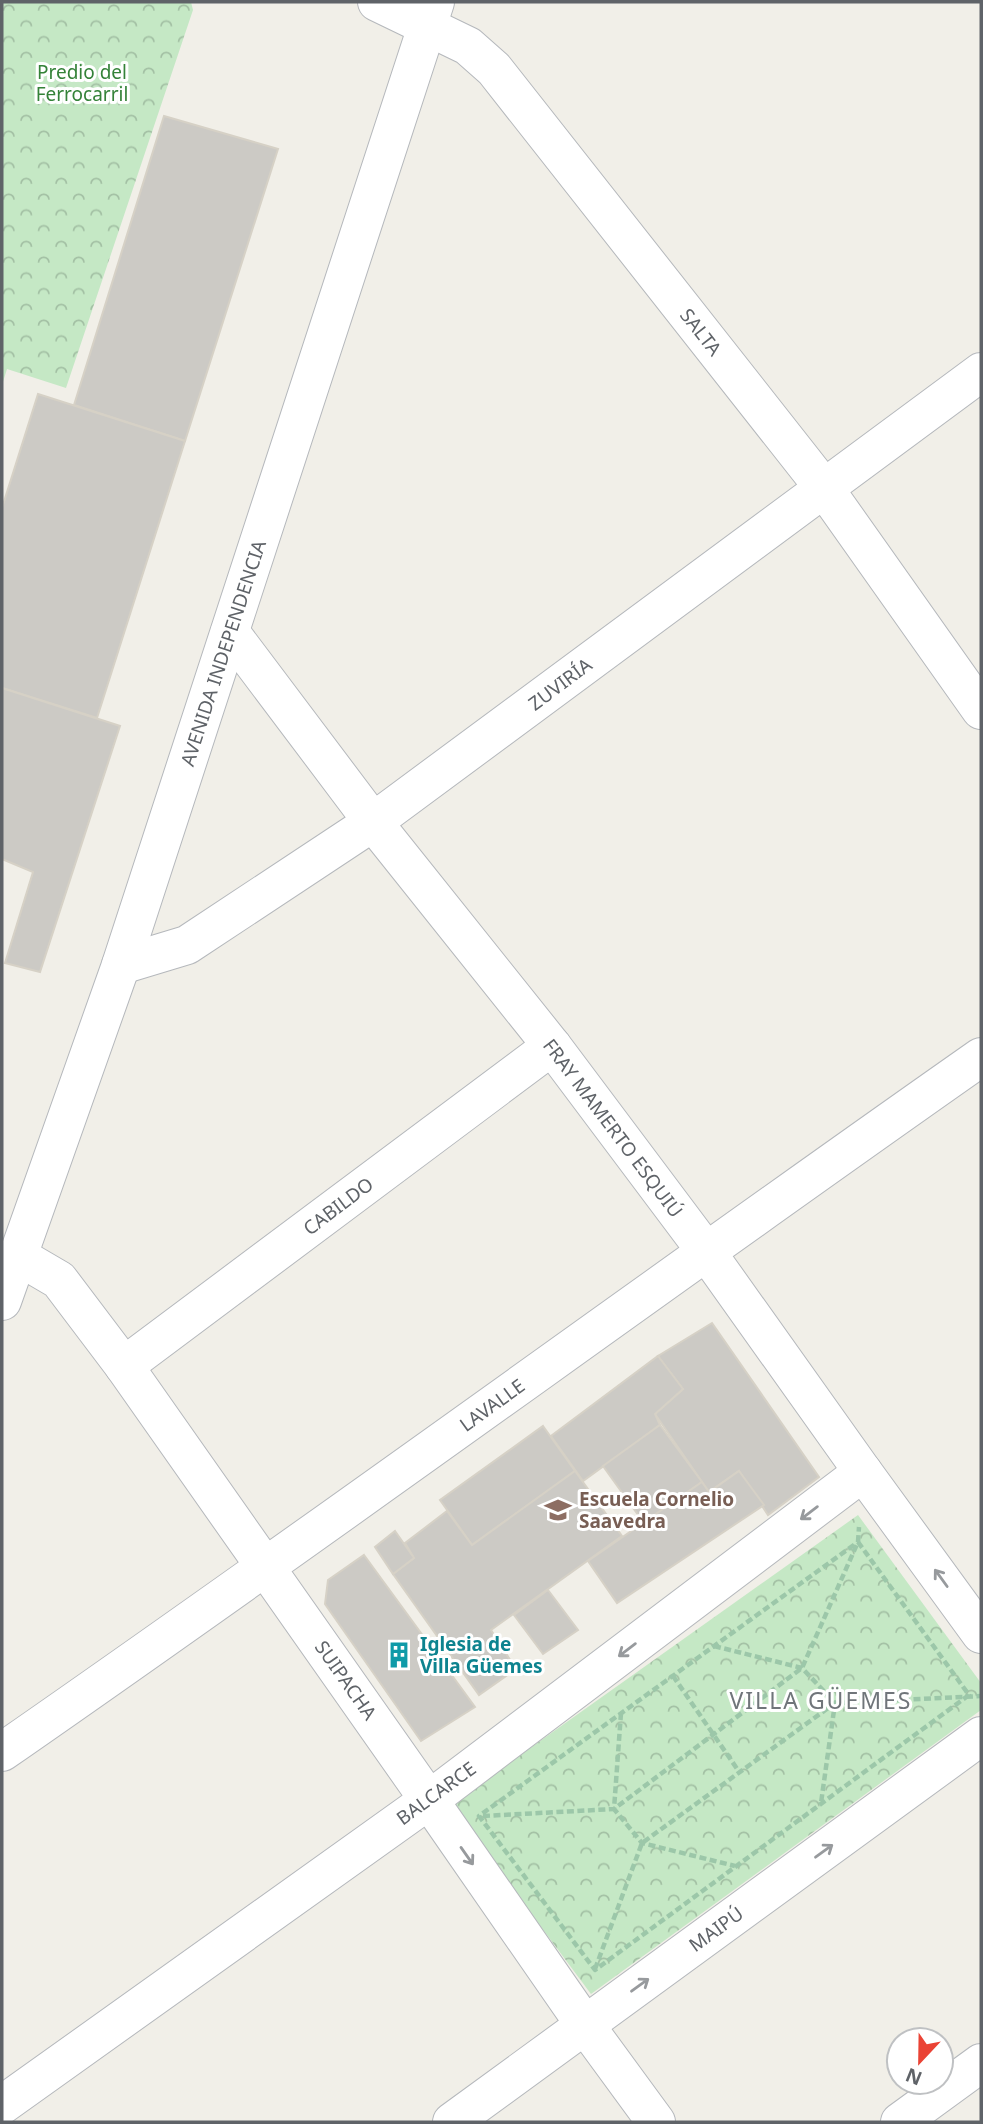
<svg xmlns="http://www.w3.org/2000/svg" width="983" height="2124" viewBox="0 0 983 2124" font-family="'Noto Sans',sans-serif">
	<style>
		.forest { fill: url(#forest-crowns) }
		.building { fill: #cccac5; stroke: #d6d1c6; stroke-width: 2 }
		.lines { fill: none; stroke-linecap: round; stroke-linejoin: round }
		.minor-casing { stroke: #b5b8bc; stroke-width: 40 }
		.tertiary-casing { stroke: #b5b8bc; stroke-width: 40 }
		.path { stroke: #9cc7a9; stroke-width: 4.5; stroke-dasharray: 7 3.5; stroke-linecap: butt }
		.minor { stroke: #fff; stroke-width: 38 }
		.tertiary { stroke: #fff; stroke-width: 38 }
		.oneway { stroke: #979a9d }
		.labels { text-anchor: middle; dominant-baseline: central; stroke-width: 6; stroke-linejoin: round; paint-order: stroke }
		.park-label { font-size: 19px; fill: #348238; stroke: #fff }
		.street-label { font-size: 19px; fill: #5f6368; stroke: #fff }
		.education-label { font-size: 19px; font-weight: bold; fill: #785e54; stroke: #fff; text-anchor: start }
		.culture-label { font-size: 19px; font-weight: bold; fill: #0d838f; stroke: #fff; text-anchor: start }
		.quarter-label { font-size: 23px; letter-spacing: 2px; fill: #70757a; stroke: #fff }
	</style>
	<defs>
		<pattern id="forest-crowns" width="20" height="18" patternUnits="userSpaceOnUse" patternTransform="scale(1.75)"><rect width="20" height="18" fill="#c5e8c5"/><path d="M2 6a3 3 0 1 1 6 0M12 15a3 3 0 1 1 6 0" fill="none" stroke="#a3c0a4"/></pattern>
	</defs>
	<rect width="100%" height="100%" fill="#f1efe8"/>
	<g class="forest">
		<path d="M2 2H191L193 10 66 388 7 369 2 385Z"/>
		<path d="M858 1515 981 1683V1710L591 1994 450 1805Z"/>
	</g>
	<g class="building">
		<path d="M164 116 278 149 185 441 74 405Z"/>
		<path d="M38 394 185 441 97 718 2 688V508Z"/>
		<path d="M2 688 120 726 40 972 5 963 33 872 2 859Z"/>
		<path d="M712 1323 819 1477 768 1515 739 1471 709 1492 655 1414 683 1389 658 1356Z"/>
		<path d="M658 1356 683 1389 655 1414 660 1425 583 1481 551 1436Z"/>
		<path d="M660 1425 702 1482 644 1523 603 1466Z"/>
		<path d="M543 1426 575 1471 472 1545 440 1500Z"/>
		<path d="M575 1471 622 1536 491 1630 516 1669 479 1695 393 1574 414 1558 405 1543 447 1511 472 1545Z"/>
		<path d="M739 1471 764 1505 617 1603 588 1561 702 1482 709 1492Z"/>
		<path d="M395 1531 414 1558 393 1574 375 1547Z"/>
		<path d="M364 1555 475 1707 421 1741 325 1604 328 1580Z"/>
		<path d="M548 1590 578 1630 543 1654 514 1615Z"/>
	</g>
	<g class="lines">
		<g class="minor-casing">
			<g id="minor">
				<path d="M230 632 373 822 552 1046 705 1250 863 1472"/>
				<path d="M121 965 187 945 373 822 981 372"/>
				<path d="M124 1366 552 1046"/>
				<path d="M2 1752C331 1524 653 1287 981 1057"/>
				<path d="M585 2025 656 2122"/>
				<path d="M2 2105 429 1800 124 1366 59 1280 18 1256"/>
				<path d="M900 2122 981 2063"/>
			</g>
		</g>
		<g class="tertiary-casing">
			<g id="tertiary">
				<path d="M377 2 468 46 494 69 824 488 981 710"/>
				<path d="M2 1301 121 965 435 2"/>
				<path d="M585 2025 429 1800 863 1472 981 1634"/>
				<path d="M452 2122 981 1736"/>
			</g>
		</g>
		<g class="path">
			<path d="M858 1542 969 1695 595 1970 479 1816Z"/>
			<path d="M714 1646 802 1668 835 1703 821 1803"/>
			<path d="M673 1676 740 1773"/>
			<path d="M621 1713 614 1809 642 1843 735 1866"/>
			<path d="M483 1816 614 1809 802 1668 858 1542 859 1527"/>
			<path d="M595 1969 642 1843 835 1703 981 1696"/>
		</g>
		<use href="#minor" class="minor"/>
		<use href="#tertiary" class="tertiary"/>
	</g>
	<defs><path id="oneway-shaft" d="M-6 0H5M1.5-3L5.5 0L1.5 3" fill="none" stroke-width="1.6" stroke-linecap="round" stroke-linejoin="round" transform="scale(1.75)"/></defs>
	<g class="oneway">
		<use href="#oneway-shaft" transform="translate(809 1513) rotate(143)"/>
		<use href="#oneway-shaft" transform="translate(941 1578) rotate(-126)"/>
		<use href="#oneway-shaft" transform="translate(627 1650) rotate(143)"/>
		<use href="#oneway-shaft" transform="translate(824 1851) rotate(-36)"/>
		<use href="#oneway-shaft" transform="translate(467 1856) rotate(55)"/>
		<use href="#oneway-shaft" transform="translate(640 1985) rotate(-36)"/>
	</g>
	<defs>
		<g id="school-bare" transform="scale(2.1)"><path d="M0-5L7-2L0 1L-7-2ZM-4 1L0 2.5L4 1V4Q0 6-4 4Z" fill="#8d6e63" stroke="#fff" stroke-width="2.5" paint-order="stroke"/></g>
		<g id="building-bare" transform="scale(2.1)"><path d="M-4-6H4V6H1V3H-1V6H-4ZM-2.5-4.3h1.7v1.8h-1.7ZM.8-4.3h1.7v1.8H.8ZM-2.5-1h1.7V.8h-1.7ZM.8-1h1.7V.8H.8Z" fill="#0f9aa8" stroke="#fff" stroke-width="2.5" paint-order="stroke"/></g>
	</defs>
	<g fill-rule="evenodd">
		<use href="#school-bare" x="558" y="1510"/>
		<use href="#building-bare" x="399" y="1655"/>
	</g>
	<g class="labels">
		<g class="park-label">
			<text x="82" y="72">Predio del<tspan x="82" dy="22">Ferrocarril</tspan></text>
		</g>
		<g class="street-label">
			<text transform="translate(701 332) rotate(52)">SALTA</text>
			<text transform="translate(223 653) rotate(-72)">AVENIDA INDEPENDENCIA</text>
			<text transform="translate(560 684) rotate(-37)">ZUVIRÍA</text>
			<text transform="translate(613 1128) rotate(53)">FRAY MAMERTO ESQUIÚ</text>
			<text transform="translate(338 1206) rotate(-37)">CABILDO</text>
			<text transform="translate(492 1405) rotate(-36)">LAVALLE</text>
			<text transform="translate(346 1680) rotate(55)">SUIPACHA</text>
			<text transform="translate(436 1793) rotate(-36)">BALCARCE</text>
			<text transform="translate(716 1929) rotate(-36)">MAIPÚ</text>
		</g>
		<g class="education-label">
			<text x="579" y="1499">Escuela Cornelio<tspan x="579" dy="22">Saavedra</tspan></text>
		</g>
		<g class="culture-label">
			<text x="420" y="1644">Iglesia de<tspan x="420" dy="22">Villa Güemes</tspan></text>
		</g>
		<g class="quarter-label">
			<text x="821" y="1700">VILLA GÜEMES</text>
		</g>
	</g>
	<rect width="983" height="2124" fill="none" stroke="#5f6368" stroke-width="7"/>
	<g transform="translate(920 2061) rotate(202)"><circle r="33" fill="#ffffff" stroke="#bfc1c3" stroke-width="2"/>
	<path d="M0-5L12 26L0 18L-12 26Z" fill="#ea4335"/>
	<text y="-10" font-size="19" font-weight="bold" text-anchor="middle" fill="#5f6368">N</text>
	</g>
</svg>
